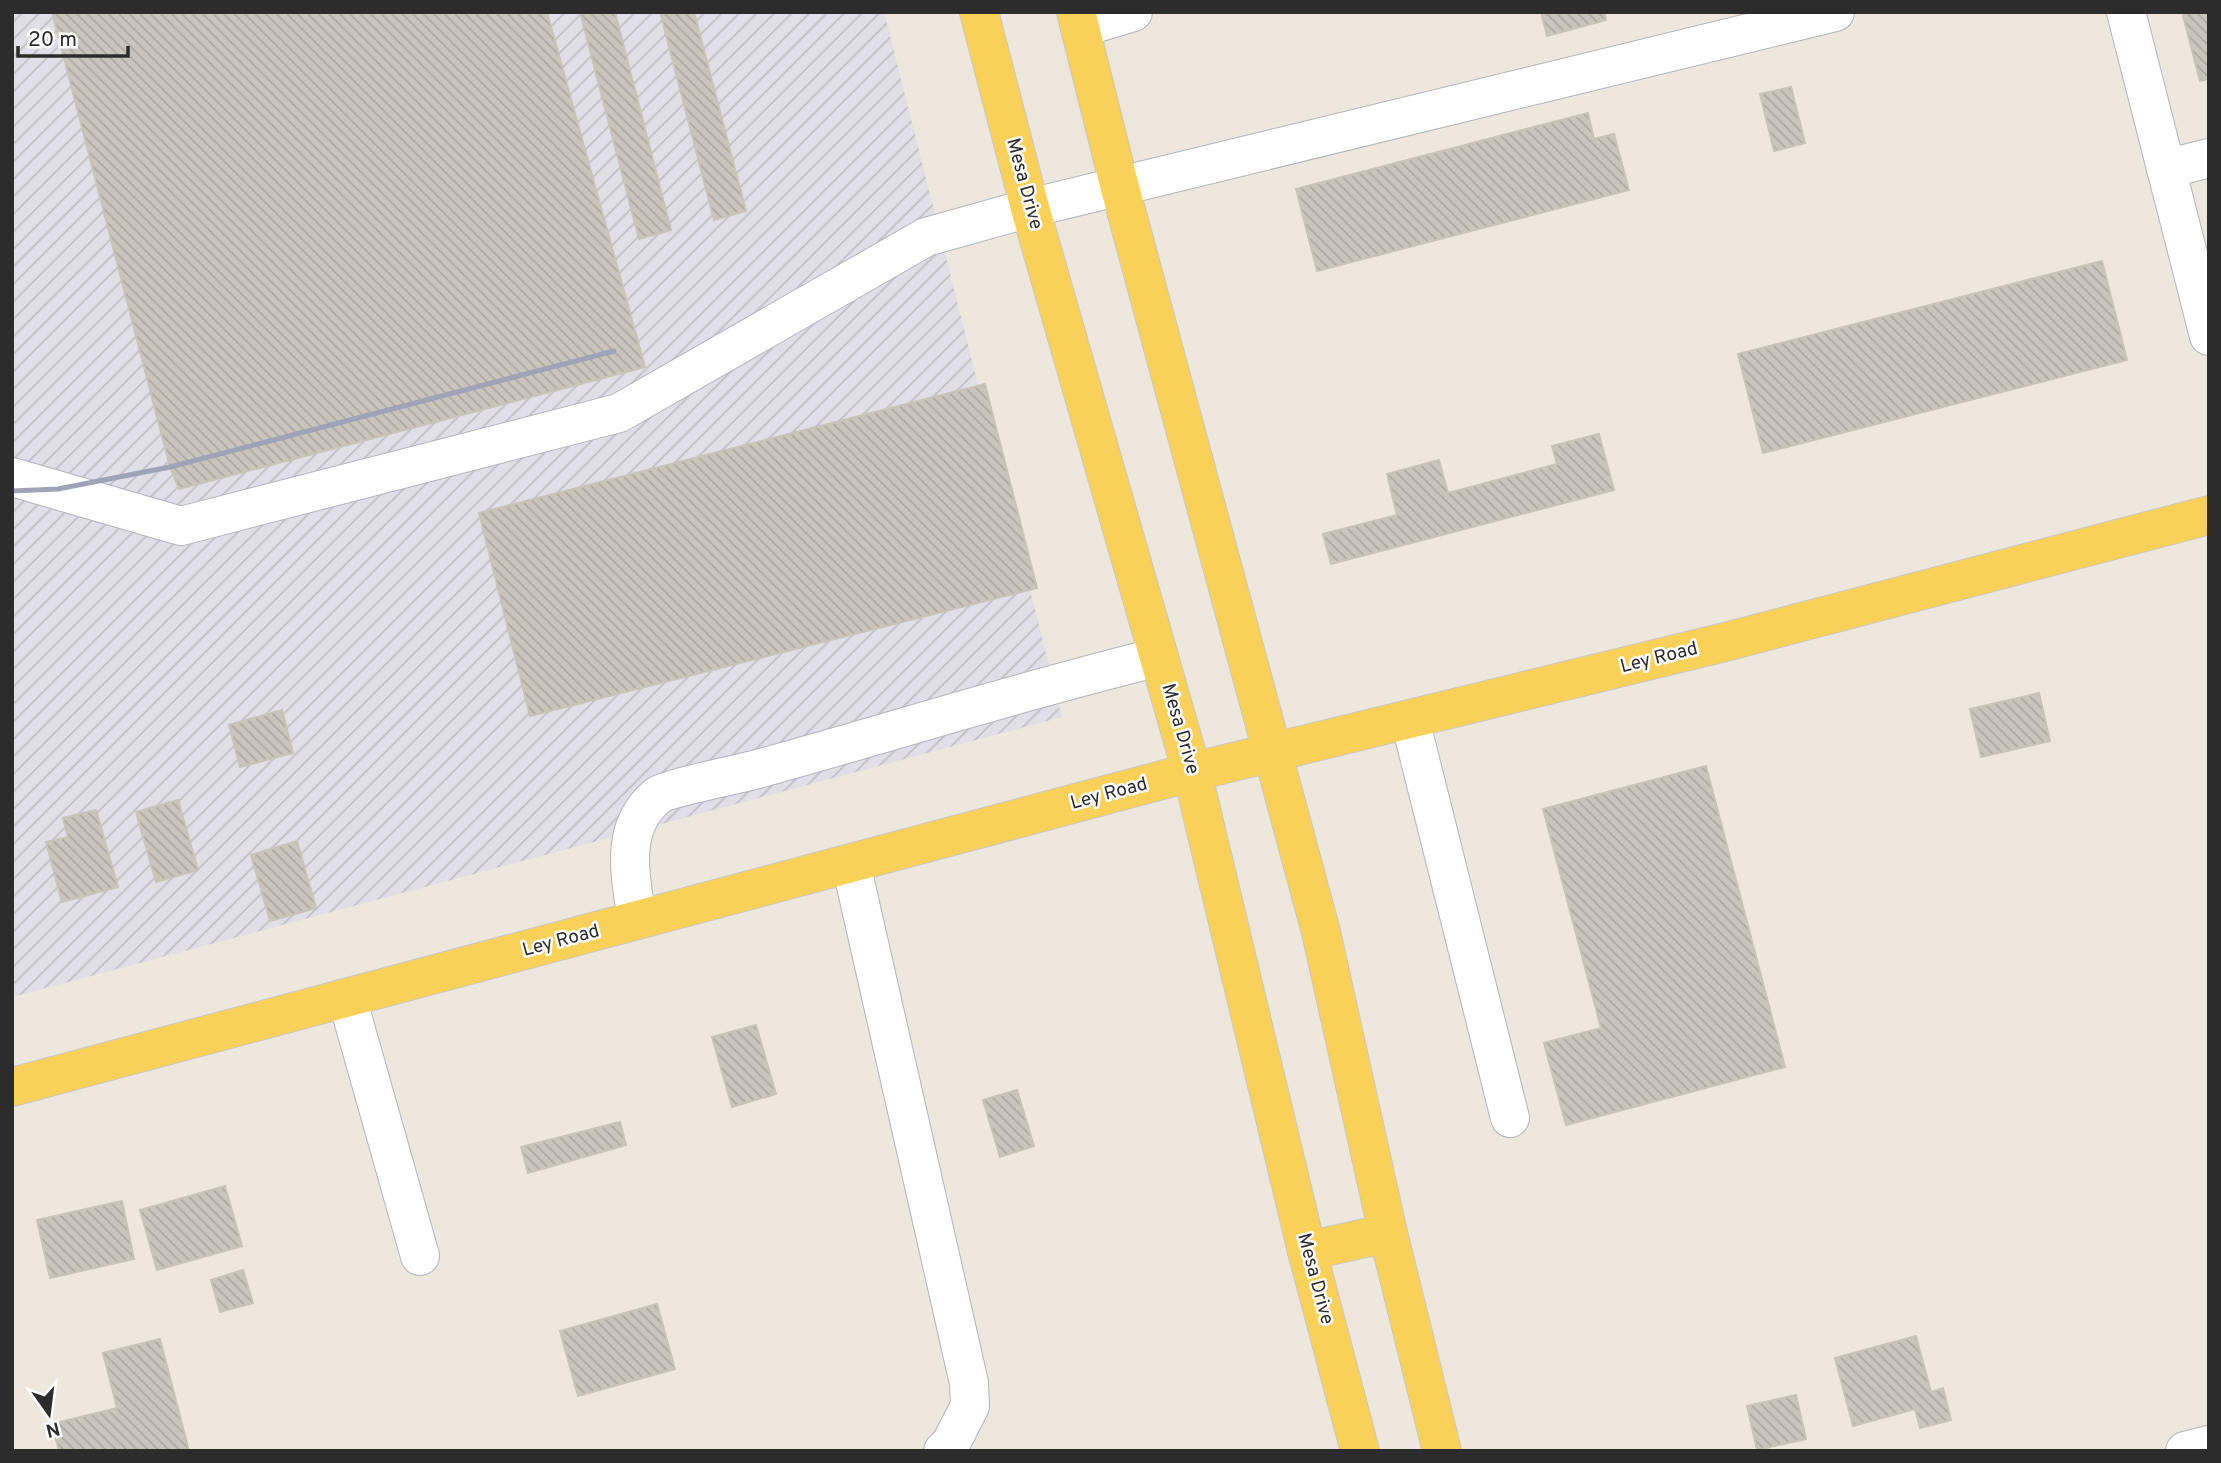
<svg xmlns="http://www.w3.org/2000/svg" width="2221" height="1463" viewBox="0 0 2221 1463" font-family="Overpass,sans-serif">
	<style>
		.industrial { fill: url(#industrial-furrows) }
		.building { fill: url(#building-back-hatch); stroke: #cac3b7; stroke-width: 2 }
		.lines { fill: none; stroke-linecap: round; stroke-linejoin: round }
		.minor-casing { stroke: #b1b4c0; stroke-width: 40 }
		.major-casing { stroke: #c8c8c8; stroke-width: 40 }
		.minor { stroke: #fff; stroke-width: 38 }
		.major { stroke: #f9d058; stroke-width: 38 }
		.rail { stroke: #9fa3b7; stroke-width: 5 }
		.labels { text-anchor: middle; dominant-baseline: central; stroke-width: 5; stroke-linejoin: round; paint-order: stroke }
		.street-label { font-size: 19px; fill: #2c2c2c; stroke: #fff }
	</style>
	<defs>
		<pattern id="industrial-furrows" width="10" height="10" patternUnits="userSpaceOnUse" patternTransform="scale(1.75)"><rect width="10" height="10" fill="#e0dee6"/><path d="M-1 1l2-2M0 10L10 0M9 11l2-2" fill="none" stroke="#c0bfc5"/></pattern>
		<pattern id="building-back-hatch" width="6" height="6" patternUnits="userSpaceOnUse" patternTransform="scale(1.75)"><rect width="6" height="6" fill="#c9c5bc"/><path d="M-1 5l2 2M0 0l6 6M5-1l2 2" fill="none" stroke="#ada9a2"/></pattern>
	</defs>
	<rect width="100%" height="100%" fill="#eee7dd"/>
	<path class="industrial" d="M12 12H884L1062 717 12 997Z"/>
	<g class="building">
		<path d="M52 12H547L645 367 179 489 170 467Z"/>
		<path d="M580 12H615L671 230 639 239Z"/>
		<path d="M660 12H694L746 211 714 220Z"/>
		<path d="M1541 12H1604L1606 20 1547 36Z"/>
		<path d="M2182 12H2209V79L2200 81Z"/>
		<path d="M1791 87 1805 143 1774 151 1760 94Z"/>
		<path d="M1588 113 1594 139 1614 134 1629 190 1317 271 1296 189Z"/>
		<path d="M2102 261 2127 360 1763 453 1738 354Z"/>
		<path d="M985 384 1037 588 530 716 479 513Z"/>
		<path d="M1599 434 1614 490 1331 564 1323 534 1397 515 1387 474 1439 460 1448 493 1557 464 1552 446Z"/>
		<path d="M2039 693 2050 741 1981 757 1970 709Z"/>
		<path d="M282 710 293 753 240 767 229 725Z"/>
		<path d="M1706 766 1785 1067 1566 1125 1544 1043 1601 1028 1543 809Z"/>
		<path d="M178 800 198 870 156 882 136 812Z"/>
		<path d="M96 810 118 887 62 902 46 842 68 837 63 818Z"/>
		<path d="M297 841 316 908 270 921 251 855Z"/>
		<path d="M756 1025 776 1094 732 1107 712 1037Z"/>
		<path d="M1017 1090 1034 1146 1000 1157 983 1100Z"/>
		<path d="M620 1122 626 1145 528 1173 521 1147Z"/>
		<path d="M225 1186 242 1246 157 1270 140 1210Z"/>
		<path d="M122 1201 134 1259 50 1278 37 1220Z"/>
		<path d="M243 1270 253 1303 220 1312 211 1280Z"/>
		<path d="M657 1304 675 1369 578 1396 560 1331Z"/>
		<path d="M1916 1336 1931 1392 1943 1388 1951 1420 1920 1428 1915 1409 1853 1426 1835 1358Z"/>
		<path d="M160 1339 189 1451H59L52 1424 117 1408 103 1353Z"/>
		<path d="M1796 1395 1806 1439 1757 1450 1747 1406Z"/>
	</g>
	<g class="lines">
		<g class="minor-casing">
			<g id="minor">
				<path d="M2126 12 2209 336"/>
				<path d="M1080 28 1133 12"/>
				<path d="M2166 169 2209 158"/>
				<path d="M12 477 181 526 619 413 926 237 1030 208 1835 12"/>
				<path d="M1410 720 1510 1118"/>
				<path d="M851 864 969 1383 970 1406 951 1443 943 1451"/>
				<path d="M637 920C631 877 618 829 657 796 665 789 738 774 754 770 889 733 1023 690 1159 657"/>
				<path d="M347 998 420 1256"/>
				<path d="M2185 1451 2209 1445"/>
			</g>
		</g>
		<g class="major-casing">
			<g id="major">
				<path d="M979 12 1030 208 1192 772 1307 1251 1360 1451"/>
				<path d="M1076 12 1120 188 1321 932 1388 1233 1442 1451"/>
				<path d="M12 1087 1192 772 1725 642 2209 515"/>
				<path d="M1307 1251 1388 1233"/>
			</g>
		</g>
		<use href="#minor" class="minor"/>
		<use href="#major" class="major"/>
		<path class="rail" d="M12 491 58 489 170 467 614 351"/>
	</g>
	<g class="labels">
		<g class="street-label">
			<text transform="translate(1024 184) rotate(75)">Mesa Drive</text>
			<text transform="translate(1659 658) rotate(-14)">Ley Road</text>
			<text transform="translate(1180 729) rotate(74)">Mesa Drive</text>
			<text transform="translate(1109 794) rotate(-15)">Ley Road</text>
			<text transform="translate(561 941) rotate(-15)">Ley Road</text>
			<text transform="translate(1315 1279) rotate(75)">Mesa Drive</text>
		</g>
	</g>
	<rect width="2221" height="1463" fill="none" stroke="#2c2c2c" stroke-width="28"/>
	<g transform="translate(49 1414) rotate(166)" stroke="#ffffff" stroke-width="5" paint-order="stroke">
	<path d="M0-5L12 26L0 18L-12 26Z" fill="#2c2c2c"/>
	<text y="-10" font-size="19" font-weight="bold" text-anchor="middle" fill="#2c2c2c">N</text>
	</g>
	<path d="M18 46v10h110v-10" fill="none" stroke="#2c2c2c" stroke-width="3.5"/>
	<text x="28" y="46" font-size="21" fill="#2c2c2c" stroke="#ffffff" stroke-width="5" paint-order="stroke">20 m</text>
</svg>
